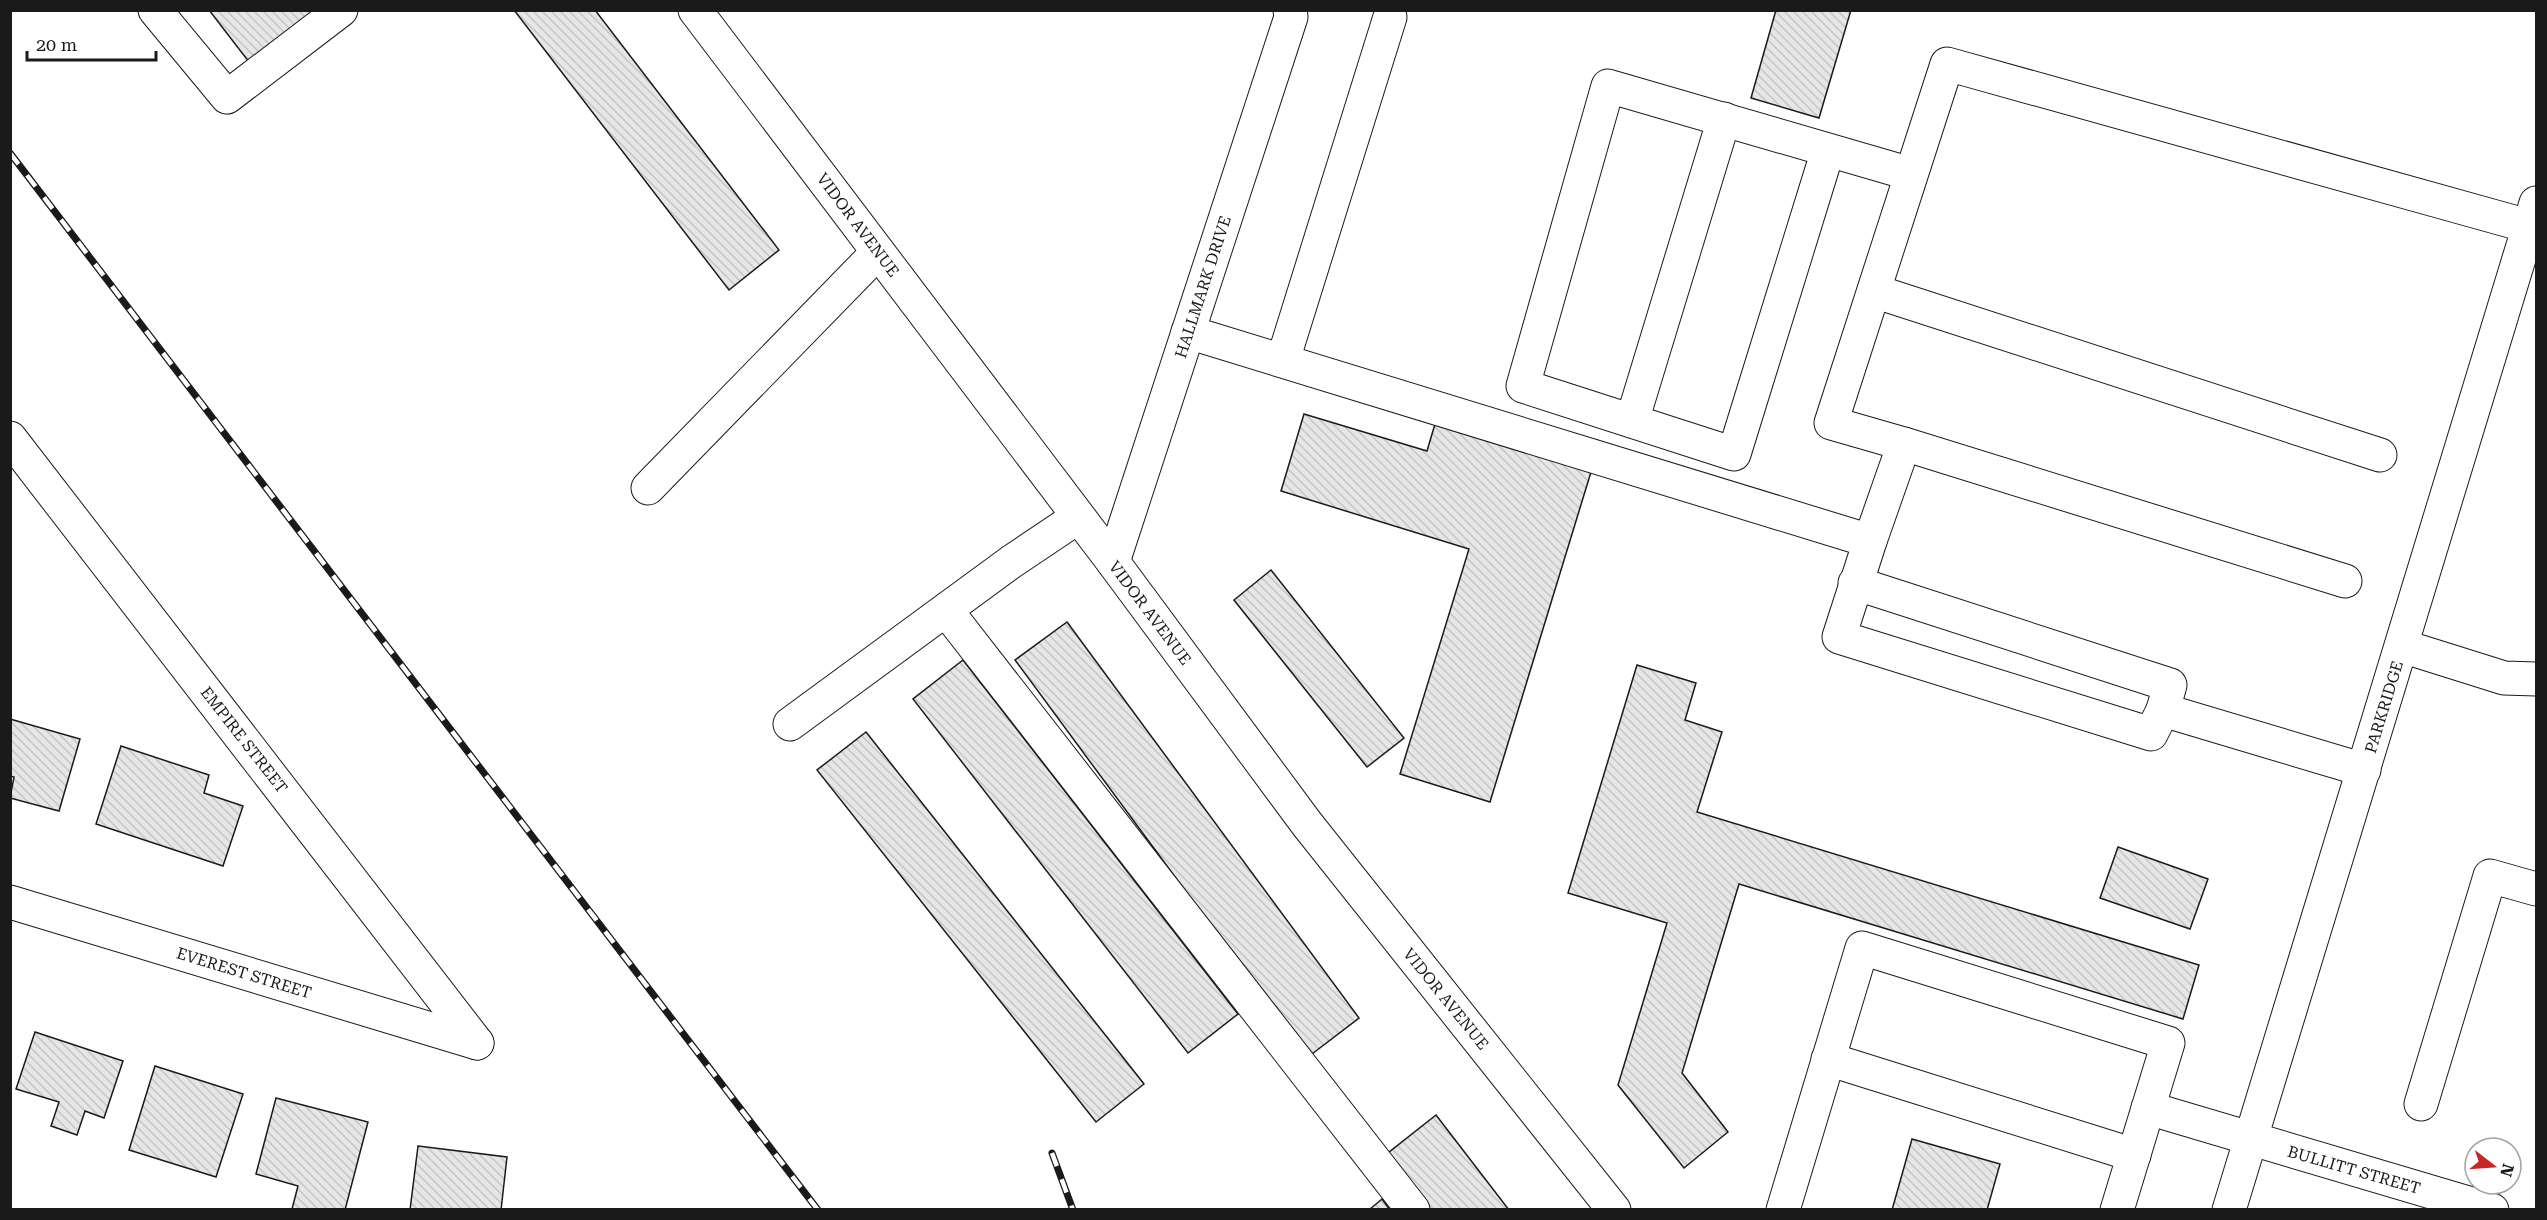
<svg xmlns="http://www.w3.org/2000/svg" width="2547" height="1220" viewBox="0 0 2547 1220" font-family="'Roboto Serif',serif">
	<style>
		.building { fill: url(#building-back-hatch); stroke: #1a1a1a; stroke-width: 1.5 }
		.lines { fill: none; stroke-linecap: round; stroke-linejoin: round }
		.minor-casing { stroke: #1a1a1a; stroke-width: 35 }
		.minor { stroke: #fff; stroke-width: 33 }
		.rail-casing { stroke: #1a1a1a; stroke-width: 7 }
		.rail { stroke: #fff; stroke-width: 4.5; stroke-dasharray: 14; stroke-linecap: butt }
		.labels { text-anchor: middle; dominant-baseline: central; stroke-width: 4.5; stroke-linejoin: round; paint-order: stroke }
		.street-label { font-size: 16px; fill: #1a1a1a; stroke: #fff }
	</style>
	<defs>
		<pattern id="building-back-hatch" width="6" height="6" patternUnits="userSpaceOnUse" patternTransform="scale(1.5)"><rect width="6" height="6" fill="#e6e6e6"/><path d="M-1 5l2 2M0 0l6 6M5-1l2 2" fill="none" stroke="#c5c5c5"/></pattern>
	</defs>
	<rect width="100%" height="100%" fill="#fff"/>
	<g class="building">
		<path d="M209 10H315L249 62Z"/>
		<path d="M514 10H595L779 250 729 290Z"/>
		<path d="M1776 10H1851L1819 118 1751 98Z"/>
		<path d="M1304 414 1427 451 1435 424 1591 472 1490 802 1400 774 1469 549 1281 491Z"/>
		<path d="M1271 570 1404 738 1367 767 1234 600Z"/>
		<path d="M1067 622 1359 1018 1308 1057 1015 660Z"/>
		<path d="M963 660 1238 1014 1188 1053 913 699Z"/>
		<path d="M1637 665 1696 683 1685 720 1722 732 1697 812 2199 965 2183 1019 1739 884 1682 1073 1728 1132 1684 1168 1618 1085 1667 923 1568 893Z"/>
		<path d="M10 719 80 739 59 811 10 798 14 777 10 776Z"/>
		<path d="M866 732 1144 1084 1096 1122 817 770Z"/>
		<path d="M121 746 209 775 204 793 243 806 223 866 96 824Z"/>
		<path d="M2118 847 2208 879 2190 929 2100 898Z"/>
		<path d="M35 1032 123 1061 104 1118 85 1111 77 1135 51 1126 59 1102 16 1089Z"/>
		<path d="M155 1066 243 1094 216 1177 129 1150Z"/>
		<path d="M276 1098 368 1122 345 1210 292 1209 298 1186 256 1174Z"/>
		<path d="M1436 1115 1509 1210H1431L1388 1153Z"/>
		<path d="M1912 1139 2000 1164 1987 1210H1892Z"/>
		<path d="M418 1146 507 1157 501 1210H410Z"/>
		<path d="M1382 1199 1390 1210H1369Z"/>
	</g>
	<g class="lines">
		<g class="minor-casing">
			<g id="minor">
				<path d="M155 10 227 97 341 10"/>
				<path d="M695 10 1113 562 1307 824 1614 1210"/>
				<path d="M1828 150 1734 454 1523 386 1608 86 1911 174"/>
				<path d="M1874 291 2380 455"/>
				<path d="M1188 332 1870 541 1839 637 2151 734 2163 710 2364 770"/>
				<path d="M1283 360 1390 17"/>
				<path d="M1632 421 1724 119"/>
				<path d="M10 438 477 1043"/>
				<path d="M1904 444 1831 423 1947 64 2528 226"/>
				<path d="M648 488 878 252"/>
				<path d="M1870 541 1904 444 2345 581"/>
				<path d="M1113 562 1291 17 1290 10"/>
				<path d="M1855 583 2170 685 2163 710"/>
				<path d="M946 610 1413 1210"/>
				<path d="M2402 646 2504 678 2536 679"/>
				<path d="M790 724 1011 562 1078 517"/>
				<path d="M10 902 477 1043"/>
				<path d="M1828 1059 2134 1155"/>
				<path d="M2421 1104 2490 876 2536 889"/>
				<path d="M2148 1108 2492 1210"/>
				<path d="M1783 1210 1862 948 2168 1043 2117 1210"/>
				<path d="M2229 1210 2536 203"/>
			</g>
		</g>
		<use href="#minor" class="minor"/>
		<g class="rail-casing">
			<g id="rail">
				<path d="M10 153 818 1210"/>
				<path d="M1052 1153 1073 1210"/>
			</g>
		</g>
		<use href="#rail" class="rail"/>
	</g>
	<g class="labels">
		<g class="street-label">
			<text transform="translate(858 225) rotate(53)">VIDOR AVENUE</text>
			<text transform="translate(1203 287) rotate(-72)">HALLMARK DRIVE</text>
			<text transform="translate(1150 613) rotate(53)">VIDOR AVENUE</text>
			<text transform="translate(2384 707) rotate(-73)">PARKRIDGE</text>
			<text transform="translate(244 740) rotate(52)">EMPIRE STREET</text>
			<text transform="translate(244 973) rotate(17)">EVEREST STREET</text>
			<text transform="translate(1446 999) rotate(51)">VIDOR AVENUE</text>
			<text transform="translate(2354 1170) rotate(16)">BULLITT STREET</text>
		</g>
	</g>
	<rect width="2547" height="1220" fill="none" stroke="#1a1a1a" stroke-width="24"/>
	<g transform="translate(2493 1166) rotate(107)"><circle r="28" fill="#ffffff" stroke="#a3a3a3" stroke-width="1.5"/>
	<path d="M0-4.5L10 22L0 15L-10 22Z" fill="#c62828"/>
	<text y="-9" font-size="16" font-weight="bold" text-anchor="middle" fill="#1a1a1a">N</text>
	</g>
	<path d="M27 51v9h129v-9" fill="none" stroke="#1a1a1a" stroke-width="3"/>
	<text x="36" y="51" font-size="18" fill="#1a1a1a" stroke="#ffffff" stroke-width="4.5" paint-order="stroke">20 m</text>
</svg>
